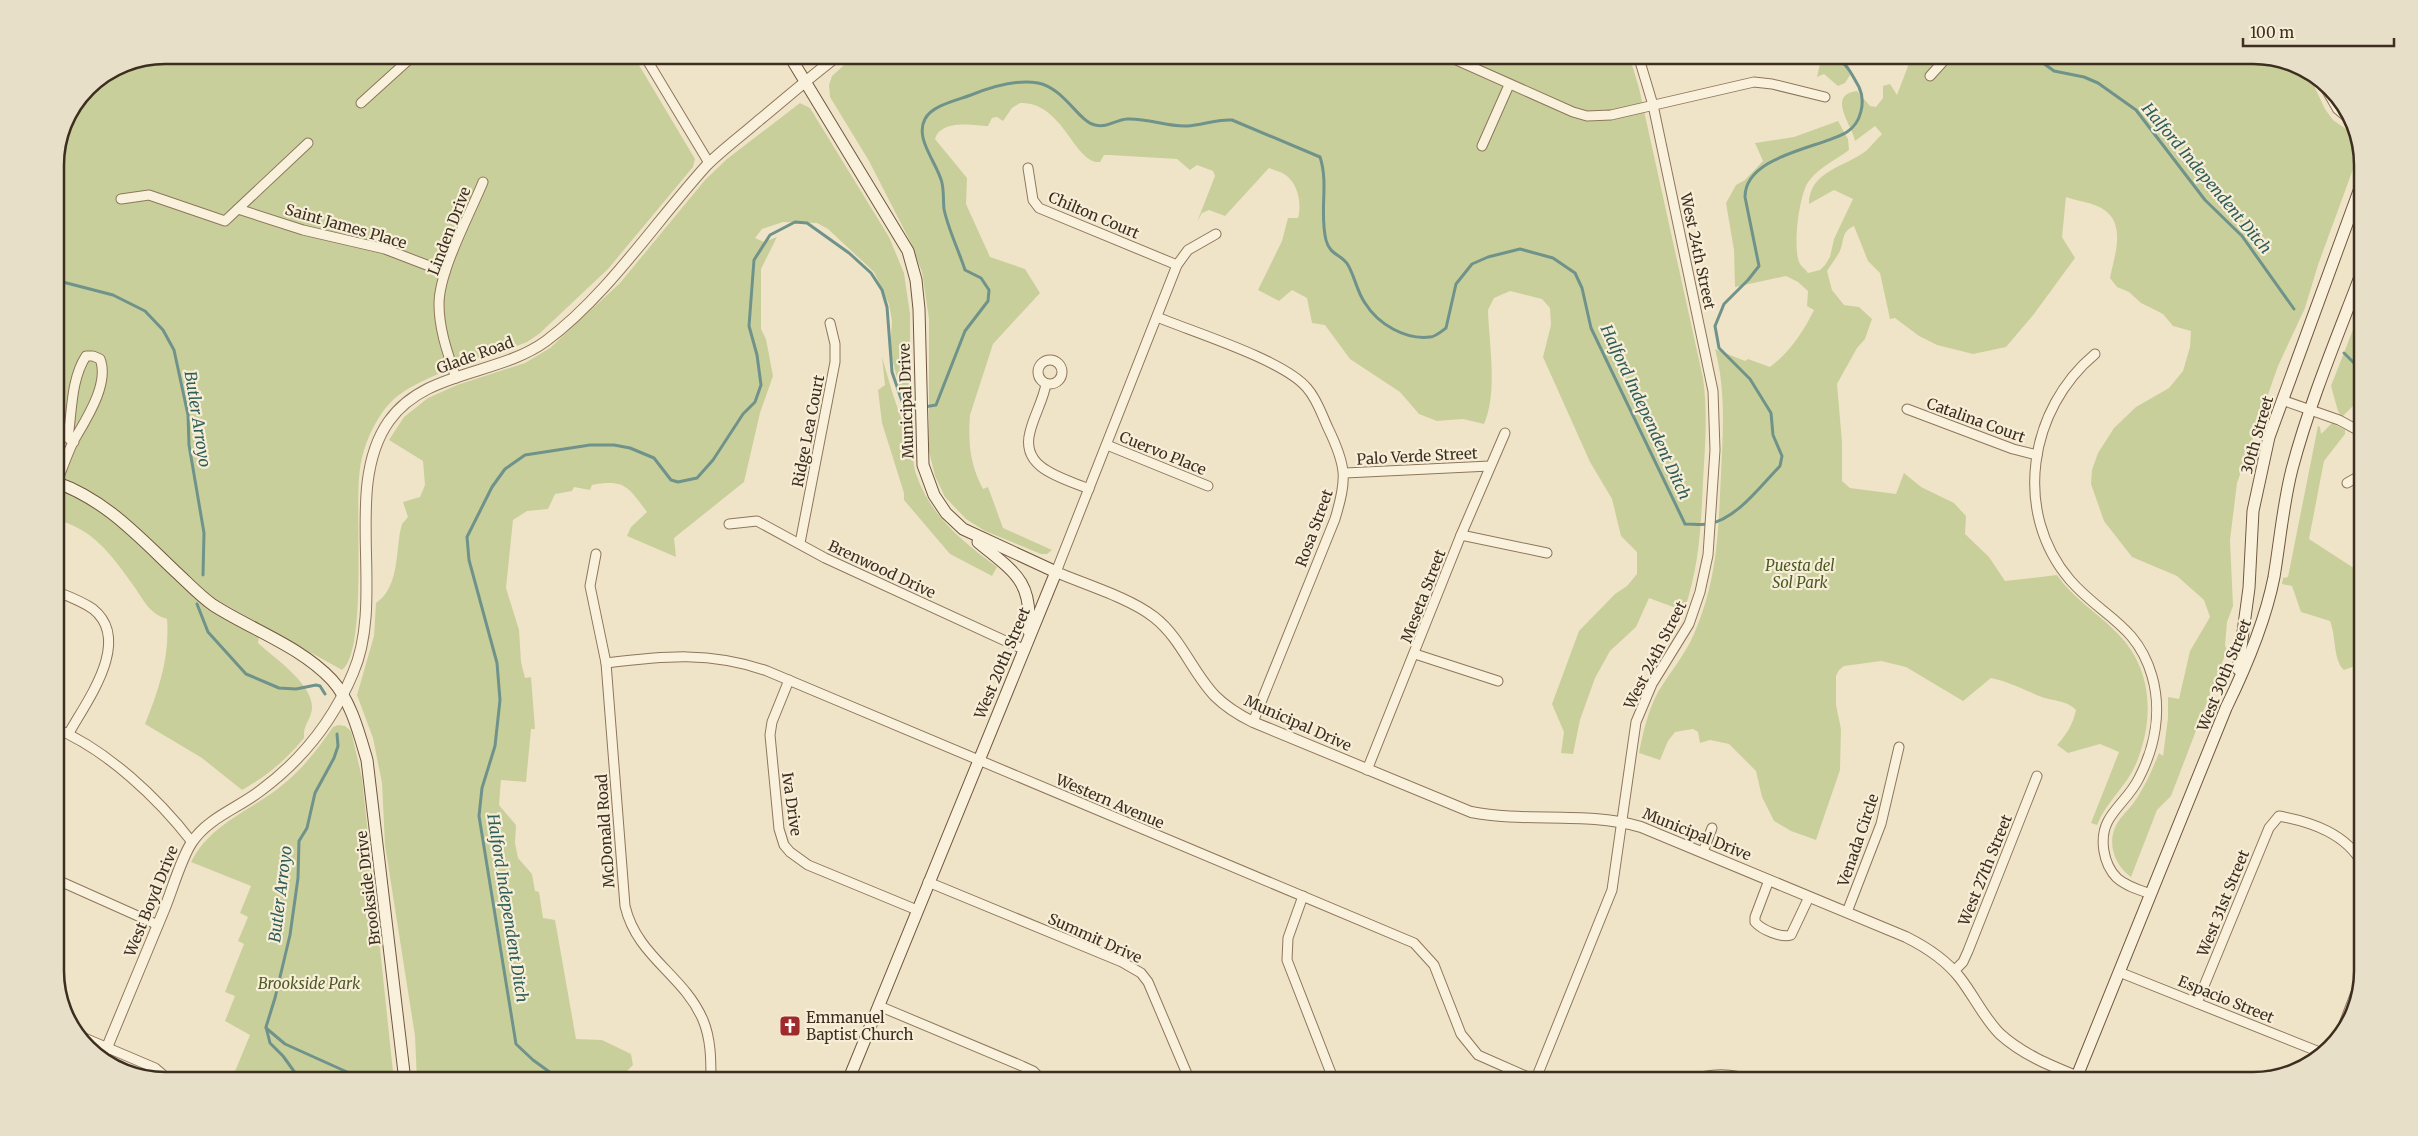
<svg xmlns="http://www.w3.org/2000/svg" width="2418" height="1136" viewBox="0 0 2418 1136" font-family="Merriweather,serif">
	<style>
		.green { fill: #c9cf9b }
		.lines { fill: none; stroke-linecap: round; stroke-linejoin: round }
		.stream { stroke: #6f938a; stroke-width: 3 }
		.minor-casing { stroke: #8d765c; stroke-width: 11 }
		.tertiary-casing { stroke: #8d765c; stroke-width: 12 }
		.secondary-casing { stroke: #6f573f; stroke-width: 13 }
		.minor { stroke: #faf1dc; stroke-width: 9 }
		.tertiary { stroke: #faf1dc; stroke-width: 10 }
		.secondary { stroke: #faf1dc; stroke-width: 11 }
		.labels { text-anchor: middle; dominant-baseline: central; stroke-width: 4.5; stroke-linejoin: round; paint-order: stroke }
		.street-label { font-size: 15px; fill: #3d2e20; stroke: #f7eed8 }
		.park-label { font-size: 15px; font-style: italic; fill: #4d5a26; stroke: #f7eed8 }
		.poi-label { font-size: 15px; fill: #3d2e20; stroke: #f7eed8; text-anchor: start }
		.water-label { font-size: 16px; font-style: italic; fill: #2f5d5a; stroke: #f7eed8 }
		.rim { fill: none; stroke: #3d2e20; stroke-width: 2.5 }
	</style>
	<rect width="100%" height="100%" fill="#f0e4c8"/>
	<g class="green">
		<path d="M165 55H633L695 159 693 167 608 269 539 334 527 342C490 357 419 375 392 401 375 418 363 446 360 469 354 506 368 651 342 670L210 596 106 501 55 475V158L66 116 87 87 123 63Z"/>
		<path d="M855 55H1629L1639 88 1703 378C1708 413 1705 447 1703 482 1701 527 1699 568 1684 611L1649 598 1636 627 1610 651 1595 678 1580 720 1573 754 1561 753 1564 732 1552 704 1579 631 1615 594 1627 586 1637 574V552L1621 536 1612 499 1590 462 1543 357 1551 325 1550 308 1542 299 1510 291 1494 298 1488 310C1489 344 1498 392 1484 424L1463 419 1437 421 1419 414 1400 392 1350 359 1325 325 1312 323 1307 298 1292 290 1279 301 1258 290 1282 241 1288 218H1298C1302 204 1298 182 1284 174 1280 171 1273 170 1269 168L1225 216 1209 210 1202 213 1197 222 1215 176 1213 171 1197 165 1190 170 1177 159 1109 155H1104L1100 162C1074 164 1063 101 1020 103L1012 108 1003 121 997 117 992 118 988 126C973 125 941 119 935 139L967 178 966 204 990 257 1025 269 1040 293 993 344 970 415C968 443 970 464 983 489L988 487 1003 528 1052 550 1047 554H1041L985 531 966 519 945 497 935 476 929 451V319L922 272 911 243 869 161 830 97 829 85 832 76Z"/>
		<path d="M1822 55H1842L1852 72 1845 83 1838 86 1824 74 1817 77Z"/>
		<path d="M1904 55H2253L2296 63 2308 73 2325 109 2333 120 2355 135 2360 150 2318 265 2305 308 2278 366 2237 483 2230 540 2233 606 2227 622 2225 645 2227 650 2171 796 2157 810 2131 877C2113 864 2105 839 2120 819 2125 812 2132 806 2137 798 2146 784 2153 768 2159 753L2163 756 2168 718V697L2179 699 2190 651 2210 617 2204 600 2177 576 2132 557 2104 521 2091 484 2092 470 2098 453 2114 428 2136 407 2169 388 2183 371 2190 347 2191 331 2173 326 2163 314 2141 303 2129 292 2117 287 2110 278C2114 257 2127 224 2103 209 2094 203 2077 201 2066 197L2062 237 2075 258 2034 314 2006 347 1973 354 1937 345 1919 336 1895 318 1890 319 1880 273 1868 261 1854 226C1840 232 1845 242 1839 253 1835 259 1831 265 1827 271L1832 290 1844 305 1859 307 1872 319 1865 339 1857 348 1837 384 1842 442V481L1850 488 1896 494 1904 473 1921 487 1954 503 1966 516 1965 534 1989 557 2005 581 2057 575C2072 597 2095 611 2114 630 2153 666 2155 718 2136 764 2126 787 2106 802 2097 825L2091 823 2119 752 2100 744 2068 753 2057 745C2067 734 2073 724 2076 710 2067 700 2051 701 2039 696 2023 689 2009 682 1991 678L1963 701 1906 667 1881 661 1844 666 1839 670 1836 676V705L1841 729 1840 770 1816 840 1791 831 1774 821 1762 797 1756 771 1729 744 1710 740 1700 743 1698 732 1693 729 1675 732 1668 741 1660 760 1639 753C1643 732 1648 711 1658 692 1670 672 1685 655 1694 634 1718 578 1718 533 1721 474 1723 431 1726 391 1715 349L1745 361 1748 359 1770 367C1790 352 1803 332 1814 310L1807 306 1808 291 1798 282 1786 276 1735 287 1734 250 1726 203 1736 185 1745 180 1763 161 1755 143 1794 137 1838 121 1848 139 1849 150C1836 160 1819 167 1809 181 1799 193 1792 250 1800 264 1802 267 1806 270 1808 273L1820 270 1825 265 1830 257 1834 239 1853 199 1834 190 1809 204C1809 171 1845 167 1866 151 1871 146 1877 139 1882 134L1875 126 1855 141C1852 125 1826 95 1857 91L1870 106 1876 107 1883 98V86L1890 84 1897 95 1908 66Z"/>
		<path d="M800 103 810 108 889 237 904 273 910 314V418L904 405 890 351 892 321 889 304 874 272 828 229 817 223 783 222 762 229 755 238 764 242 777 237 761 269V329L766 339 773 376 760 413 744 482 674 538 676 557 627 536 631 527 647 512C628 487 625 479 592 485L590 490 574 487 572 491 555 494 548 509 527 511 513 520 506 588 519 630 521 662 525 678 531 677 535 729H531L526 782 501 780 499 805 516 825 515 843 518 858 532 874 535 891 539 892 543 918 555 920 576 1039 602 1040 631 1054 633 1065 622 1076 623 1081H417L415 1036 385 845 382 783 373 738 357 695 374 636 376 603C398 588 396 556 400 532L402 524 408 517 403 502 420 497 425 485 423 461 389 440 404 417 428 398 457 385 525 363 550 348 620 283 705 180 727 159Z"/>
		<path d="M2363 304V316L2357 333 2363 345V396L2342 417 2338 411 2331 386Z"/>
		<path d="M882 357C890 385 898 413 910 440 914 450 912 463 916 474 931 517 962 541 997 567L992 576 950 554 904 500V493L882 423 878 390 885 385Z"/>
		<path d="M2332 423 2345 430V434L2324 461 2309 539 2363 574V666L2358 665 2344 670C2333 661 2336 635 2330 621L2301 612 2292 586 2282 584 2283 578 2288 577 2318 426 2320 427 2321 434Z"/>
		<path d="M55 487 89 502 259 637 258 643C274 658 314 684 312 709 311 720 303 724 304 738 286 760 267 776 242 790L202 758 145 724C159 690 170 656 167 619 148 613 144 600 133 585 111 554 93 529 55 519Z"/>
		<path d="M338 725 345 726 351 731 362 778 394 1081H231L250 1035 225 1021 235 996 225 992 244 944 238 941 248 917 240 913 251 886 191 862C208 829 238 816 266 797 294 779 314 755 333 727Z"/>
	</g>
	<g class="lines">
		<g class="stream">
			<path d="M2032 55 2054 71 2084 77 2098 83 2136 110 2205 200 2242 236 2294 309"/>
			<path d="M55 280 113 295 145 311 163 330 174 350 188 415 189 445 204 533 203 575"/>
			<path d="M2344 353 2363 372"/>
			<path d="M924 407 936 405 965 331 988 301 989 290 981 278 965 270C959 251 948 229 944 209 943 200 944 192 942 183 938 164 914 139 925 119 932 105 958 100 971 95 991 87 1017 79 1038 83 1064 88 1079 122 1095 125 1108 128 1115 120 1127 119 1149 118 1166 127 1187 126 1203 125 1216 119 1232 120L1320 157C1329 184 1319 212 1326 240 1330 256 1342 254 1348 265 1355 277 1357 292 1365 303 1378 324 1405 340 1430 337 1435 337 1442 331 1446 328L1456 284 1472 264 1488 257 1520 249 1553 258 1575 273 1582 288 1591 328 1685 524C1693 524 1702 525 1709 524 1738 518 1761 485 1780 466L1782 456 1773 435 1771 413 1750 379 1719 348 1715 326 1724 304 1748 280 1759 266 1745 197C1745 155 1821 148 1847 132 1861 123 1866 102 1859 87 1849 70 1848 63 1829 55"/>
			<path d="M197 604 208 632 246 674 279 688 296 689 316 685 320 686 325 694"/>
			<path d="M266 1028 285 1044 367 1081"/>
			<path d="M301 1081 283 1056 270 1043 266 1027 275 998 290 935 298 878 299 841 307 828 315 793 334 758 338 746 337 734"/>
			<path d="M562 1081 533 1060 516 1044 479 816 482 788 495 746 500 700 497 663 469 560 467 537 492 487 505 469 525 455 590 445H614L630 448 654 458 671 480 678 482 697 478 713 460 743 414 755 402 761 385 757 355 749 326 754 260 770 235 795 222 807 223 849 253 871 273 882 290 887 307 892 372 905 410 918 408"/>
		</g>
		<g class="minor-casing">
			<g id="minor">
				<path d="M644 55 709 163"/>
				<path d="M1445 55 1573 112 1587 116 1611 115 1754 82 1772 84 1825 97"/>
				<path d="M1930 76 1949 55"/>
				<path d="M361 103 414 55"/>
				<path d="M1482 146 1509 85"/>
				<path d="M1028 168 1033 200 1039 208 1177 265"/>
				<path d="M121 199 149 195 225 221 308 143"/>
				<path d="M238 209 303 230 385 249 445 272"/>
				<path d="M1157 317C1193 332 1284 360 1307 388 1317 399 1322 415 1328 428 1347 467 1347 479 1335 519L1253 722"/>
				<path d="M2095 354C2029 409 2012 512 2070 580 2101 616 2137 624 2152 676 2162 711 2155 747 2139 778 2131 795 2116 806 2108 821 2099 838 2103 864 2117 878 2126 886 2139 890 2151 894"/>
				<circle cx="1050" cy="372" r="12"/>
				<path d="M456 378C448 354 439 330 439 304 439 271 470 214 483 182"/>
				<path d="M1046 384C1043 401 1034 415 1030 432 1020 469 1063 478 1089 489"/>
				<path d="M2282 400 2339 420 2363 433"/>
				<path d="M1907 409 2013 449 2037 455"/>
				<path d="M1107 445 1208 486"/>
				<path d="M1345 473 1490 466"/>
				<path d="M57 482C62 469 67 455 73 442 85 421 110 384 100 359L93 356H86C71 379 72 411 68 438L74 442"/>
				<path d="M2347 483 2363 474"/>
				<path d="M729 524 757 521 825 558 1023 649"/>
				<path d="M1461 535 1547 553"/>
				<path d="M800 543 835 362V344L830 323"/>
				<path d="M596 554 590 586 606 663 625 906C637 957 684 975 703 1020 711 1039 711 1060 711 1081"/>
				<path d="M1056 572 1177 265 1188 250 1216 234"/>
				<path d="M55 591C68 596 82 601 93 609 133 641 86 702 69 733"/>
				<path d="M1415 654 1498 681"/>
				<path d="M606 663C664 656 710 651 767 671L1414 943 1434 965 1461 1034 1478 1055 1537 1081"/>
				<path d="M789 680 772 722 770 735 779 829 784 845 790 852 808 865 917 910"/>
				<path d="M55 728C107 750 158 798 192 842"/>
				<path d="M1367 770 1461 535 1505 433"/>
				<path d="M1703 852 1712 828"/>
				<path d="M55 879 158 925"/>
				<path d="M1769 880 1755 917V922C1762 930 1781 938 1791 935L1809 897"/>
				<path d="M928 882 1122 962 1141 973 1148 982 1190 1081"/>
				<path d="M1303 896 1288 938 1287 960 1334 1081"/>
				<path d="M1847 912 1881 824 1899 747"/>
				<path d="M1954 971 1963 962 1968 951 2037 776"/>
				<path d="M2119 972 2322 1053"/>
				<path d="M2197 1003 2269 828 2279 816C2312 822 2347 834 2363 865"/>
				<path d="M879 1006 1022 1066 1033 1071 1043 1081"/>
				<path d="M2342 1029 2362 977"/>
				<path d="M75 1034 155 1068 170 1081"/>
				<path d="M2076 1076 2088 1081"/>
				<path d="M1535 1081 1612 890 1636 722 1652 684 1689 624 1700 592 1708 555 1715 450 1713 391 1653 105 1638 55"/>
				<path d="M1686 1081C1709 1073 1731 1072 1754 1081"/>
			</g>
		</g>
		<g class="tertiary-casing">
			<g id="tertiary">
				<path d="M2326 88 2338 109 2350 119"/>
				<path d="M1056 572C1084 584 1130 598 1154 617 1181 638 1192 672 1215 696 1226 707 1239 715 1253 722L1471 812C1527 823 1586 811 1641 827L1906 937C1926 947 1946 960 1960 978 1974 996 1984 1018 2000 1034 2022 1054 2049 1065 2076 1076"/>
				<path d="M103 1057C123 1008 144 959 164 910 172 891 181 858 192 842 208 818 238 808 260 791 302 760 333 721 353 673 386 598 342 487 389 421 425 370 498 376 546 341 607 296 656 221 707 165 722 150 741 136 757 122 784 100 811 76 839 55"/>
			</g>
		</g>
		<g class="secondary-casing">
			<g id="secondary">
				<path d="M789 55 908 251 916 280 919 309 923 465 934 495 946 513 963 529 1056 572 848 1081"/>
				<path d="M55 482C105 499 139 537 176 572 188 583 200 596 213 605 252 630 300 646 332 680 351 701 359 733 367 760L405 1081"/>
				<path d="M978 542C1011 570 1034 580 1028 630"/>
				<path d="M2238 669 2249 588 2253 511 2269 437 2363 180"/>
				<path d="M2075 1081 2226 708C2246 667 2265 623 2274 577 2280 541 2283 504 2292 469 2310 401 2338 335 2363 269"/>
			</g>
		</g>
		<use href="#minor" class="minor"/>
		<use href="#tertiary" class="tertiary"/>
		<use href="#secondary" class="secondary"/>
	</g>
	<defs>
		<g id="church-square" transform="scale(1.125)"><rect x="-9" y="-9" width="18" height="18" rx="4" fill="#9e2a2b" stroke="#f7eed8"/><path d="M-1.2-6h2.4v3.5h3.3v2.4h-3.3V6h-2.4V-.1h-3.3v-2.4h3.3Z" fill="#fff"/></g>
	</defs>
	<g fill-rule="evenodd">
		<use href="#church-square" x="790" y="1026"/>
	</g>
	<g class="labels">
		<g class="street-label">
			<text transform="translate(1094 215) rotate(23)">Chilton Court</text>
			<text transform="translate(346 226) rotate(16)">Saint James Place</text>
			<text transform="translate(449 231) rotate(-69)">Linden Drive</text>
			<text transform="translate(1698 251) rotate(78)">West 24th Street</text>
			<text transform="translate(475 355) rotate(-20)">Glade Road</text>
			<text transform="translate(906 401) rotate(-92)">Municipal Drive</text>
			<text transform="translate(1976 420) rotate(20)">Catalina Court</text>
			<text transform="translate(808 431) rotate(-79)">Ridge Lea Court</text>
			<text transform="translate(2257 435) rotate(-74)">30th Street</text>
			<text transform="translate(1163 453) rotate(22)">Cuervo Place</text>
			<text transform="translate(1417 456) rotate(-3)">Palo Verde Street</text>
			<text transform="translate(1314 528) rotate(-70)">Rosa Street</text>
			<text transform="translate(882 569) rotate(25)">Brenwood Drive</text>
			<text transform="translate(1423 596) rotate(-69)">Meseta Street</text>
			<text transform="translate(1655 655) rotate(-63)">West 24th Street</text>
			<text transform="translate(1002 663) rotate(-67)">West 20th Street</text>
			<text transform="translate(2224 675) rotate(-68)">West 30th Street</text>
			<text transform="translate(1298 723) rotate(24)">Municipal Drive</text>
			<text transform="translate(1110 801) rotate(23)">Western Avenue</text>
			<text transform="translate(792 804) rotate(82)">Iva Drive</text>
			<text transform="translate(605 831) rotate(-94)">McDonald Road</text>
			<text transform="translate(1697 834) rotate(22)">Municipal Drive</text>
			<text transform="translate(1858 840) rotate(-71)">Venada Circle</text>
			<text transform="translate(1985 870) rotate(-68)">West 27th Street</text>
			<text transform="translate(368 888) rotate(-97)">Brookside Drive</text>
			<text transform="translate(151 901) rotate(-68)">West Boyd Drive</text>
			<text transform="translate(2223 903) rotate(-68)">West 31st Street</text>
			<text transform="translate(1095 938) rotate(24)">Summit Drive</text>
			<text transform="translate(2226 999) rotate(22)">Espacio Street</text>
		</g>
		<g class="park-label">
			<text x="1800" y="565">Puesta del<tspan x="1800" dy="17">Sol Park</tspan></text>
			<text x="309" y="983">Brookside Park</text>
		</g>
		<g class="poi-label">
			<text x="806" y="1017">Emmanuel<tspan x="806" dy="17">Baptist Church</tspan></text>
		</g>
		<g class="water-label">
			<text transform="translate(2207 178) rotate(50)">Halford Independent Ditch</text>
			<text transform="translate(1646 412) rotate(65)">Halford Independent Ditch</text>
			<text transform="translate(198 419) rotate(81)">Butler Arroyo</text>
			<text transform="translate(280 894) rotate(-83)">Butler Arroyo</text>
			<text transform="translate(508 908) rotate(81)">Halford Independent Ditch</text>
		</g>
	</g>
	<path d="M0 0H2418V1136H0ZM165 64H2253A101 101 0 0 1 2354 165V971A101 101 0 0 1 2253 1072H165A101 101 0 0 1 64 971V165A101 101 0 0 1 165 64Z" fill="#e8dfc9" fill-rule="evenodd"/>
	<path class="rim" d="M165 64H2253A101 101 0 0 1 2354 165V971A101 101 0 0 1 2253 1072H165A101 101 0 0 1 64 971V165A101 101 0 0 1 165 64Z"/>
	<path d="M2243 38v8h151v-8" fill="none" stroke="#3d2e20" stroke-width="2.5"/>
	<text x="2250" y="38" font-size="15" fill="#3d2e20" stroke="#f7eed8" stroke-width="4" paint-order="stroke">100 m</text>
</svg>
